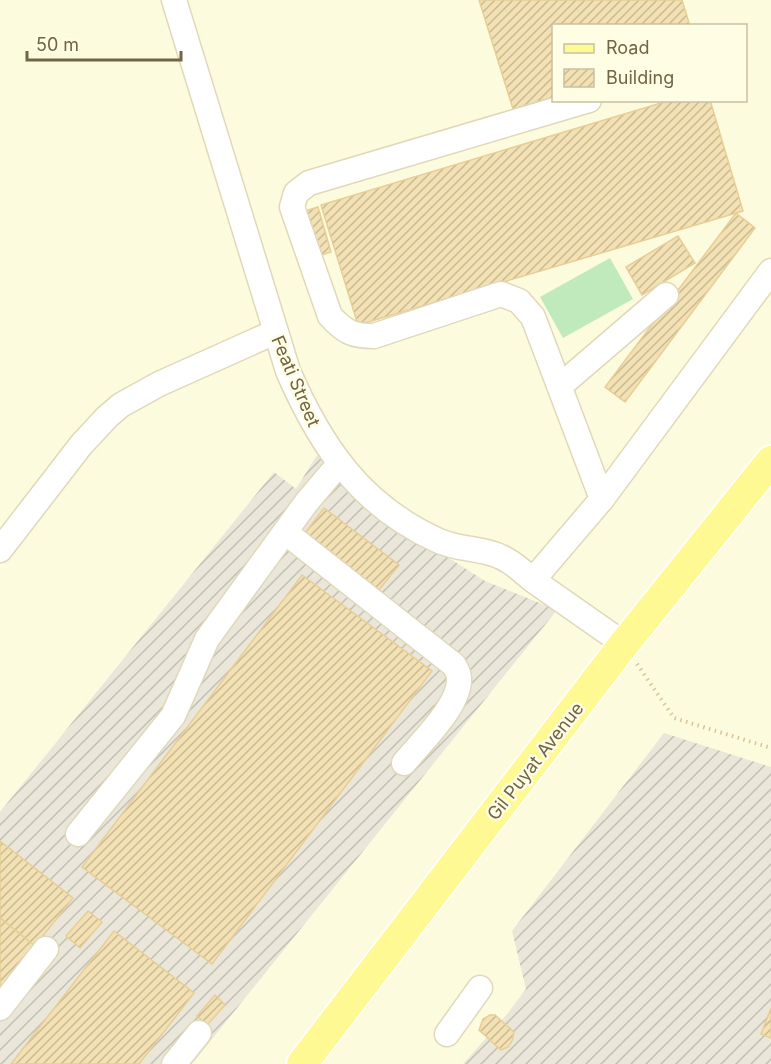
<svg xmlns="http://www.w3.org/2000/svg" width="771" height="1064" viewBox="0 0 771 1064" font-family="Inter,sans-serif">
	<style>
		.industrial { fill: url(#industrial-furrows) }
		.garden { fill: #c0eabc }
		.building { fill: url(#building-hatch); stroke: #e6ce95; stroke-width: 1.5 }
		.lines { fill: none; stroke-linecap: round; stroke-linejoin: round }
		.minor-casing { stroke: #e0d8ba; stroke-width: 27 }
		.major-casing { stroke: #fff; stroke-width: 33 }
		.path { stroke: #d7c598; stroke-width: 4; stroke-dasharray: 1.5 4.5; stroke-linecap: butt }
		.minor { stroke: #fff; stroke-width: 24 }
		.major { stroke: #fef993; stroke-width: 30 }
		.labels { text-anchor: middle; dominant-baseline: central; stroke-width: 5; stroke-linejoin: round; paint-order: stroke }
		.street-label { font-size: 18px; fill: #726446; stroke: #fffde4 }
	</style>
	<defs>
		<pattern id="industrial-furrows" width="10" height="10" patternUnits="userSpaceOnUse" patternTransform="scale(1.5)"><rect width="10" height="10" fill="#eae7da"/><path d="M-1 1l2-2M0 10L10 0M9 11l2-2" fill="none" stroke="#c2bfb3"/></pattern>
		<pattern id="building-hatch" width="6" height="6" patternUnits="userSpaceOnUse" patternTransform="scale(1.5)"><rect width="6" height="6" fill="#f3e1b4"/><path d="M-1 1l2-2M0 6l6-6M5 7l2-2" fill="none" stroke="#c9ba94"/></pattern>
	</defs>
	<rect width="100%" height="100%" fill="#fdfbdd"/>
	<g class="industrial">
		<path d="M317 455 419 539 485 581 557 610 192 1064H0V812L274 472 296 489Z"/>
		<path d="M664 733 771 767V1064H463L508 1013 526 989 512 931Z"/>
	</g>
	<path class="garden" d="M610 258 633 299 563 338 540 297Z"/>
	<g class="building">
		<path d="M479 0H682L690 26H554V97L513 109Z"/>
		<path d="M671 100H710L743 211 358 325 321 205Z"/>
		<path d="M318 207 331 252 318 256 305 211Z"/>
		<path d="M736 213 755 228 625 402 605 387Z"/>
		<path d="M678 236 695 263 642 295 626 267Z"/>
		<path d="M324 508 399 565 379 590 305 533Z"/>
		<path d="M302 575 432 671 212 964 82 867Z"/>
		<path d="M0 841 73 898 35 946 0 918Z"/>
		<path d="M88 911 102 922 80 948 66 936Z"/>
		<path d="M0 918 35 946 0 990Z"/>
		<path d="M114 931 194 993 139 1064H11Z"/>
		<path d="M215 995 225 1005 207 1025 197 1016Z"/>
		<path d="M771 1008V1038L761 1034Z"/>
		<path d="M490 1015H495L514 1032 512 1041 508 1047 501 1050 479 1030 483 1019Z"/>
	</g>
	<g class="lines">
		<g class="minor-casing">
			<g id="minor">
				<path d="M174 0 288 371C321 447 361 506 439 541 459 550 483 548 501 557 513 562 524 573 534 581 564 602 594 623 624 644"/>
				<path d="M589 100 309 183 296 193 292 207 330 316C345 332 352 336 374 336L501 294 519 301 533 317 602 499"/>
				<path d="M560 386 666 295"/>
				<path d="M285 532 454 665C456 669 459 673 459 678 461 705 420 743 404 763"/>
				<path d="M0 550 81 445 107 417 121 405 159 384 275 332"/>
				<path d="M533 580 602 499 771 271"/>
				<path d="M78 834 173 716 207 639 306 503 339 464"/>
				<path d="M0 1008 46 949"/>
				<path d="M447 1034 480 988"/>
				<path d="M174 1064 199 1033"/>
			</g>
		</g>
		<g class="major-casing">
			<path id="major" d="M302 1064 624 644 771 461"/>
		</g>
		<path class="path" d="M637 664 674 718 771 748"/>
		<use href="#minor" class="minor"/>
		<use href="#major" class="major"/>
	</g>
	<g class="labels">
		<g class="street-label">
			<text transform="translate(296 381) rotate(67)">Feati Street</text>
			<text transform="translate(535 761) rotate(-52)">Gil Puyat Avenue</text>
		</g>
	</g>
	<rect x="552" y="24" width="195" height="78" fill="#fffde4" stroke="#c7c0a5" stroke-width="1.5"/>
	<rect x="564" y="44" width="30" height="9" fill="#fef993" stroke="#c7c0a5" stroke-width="1.5"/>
	<text x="606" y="54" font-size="18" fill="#726446">Road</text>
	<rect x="564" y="69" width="30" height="18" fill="url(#building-hatch)" stroke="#c7c0a5" stroke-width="1.5"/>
	<text x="606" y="84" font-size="18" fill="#726446">Building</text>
	<path d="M27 51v9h154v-9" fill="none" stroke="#726446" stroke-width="3"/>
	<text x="36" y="51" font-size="18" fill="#726446" stroke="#fffde4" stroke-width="4.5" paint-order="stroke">50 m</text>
</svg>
